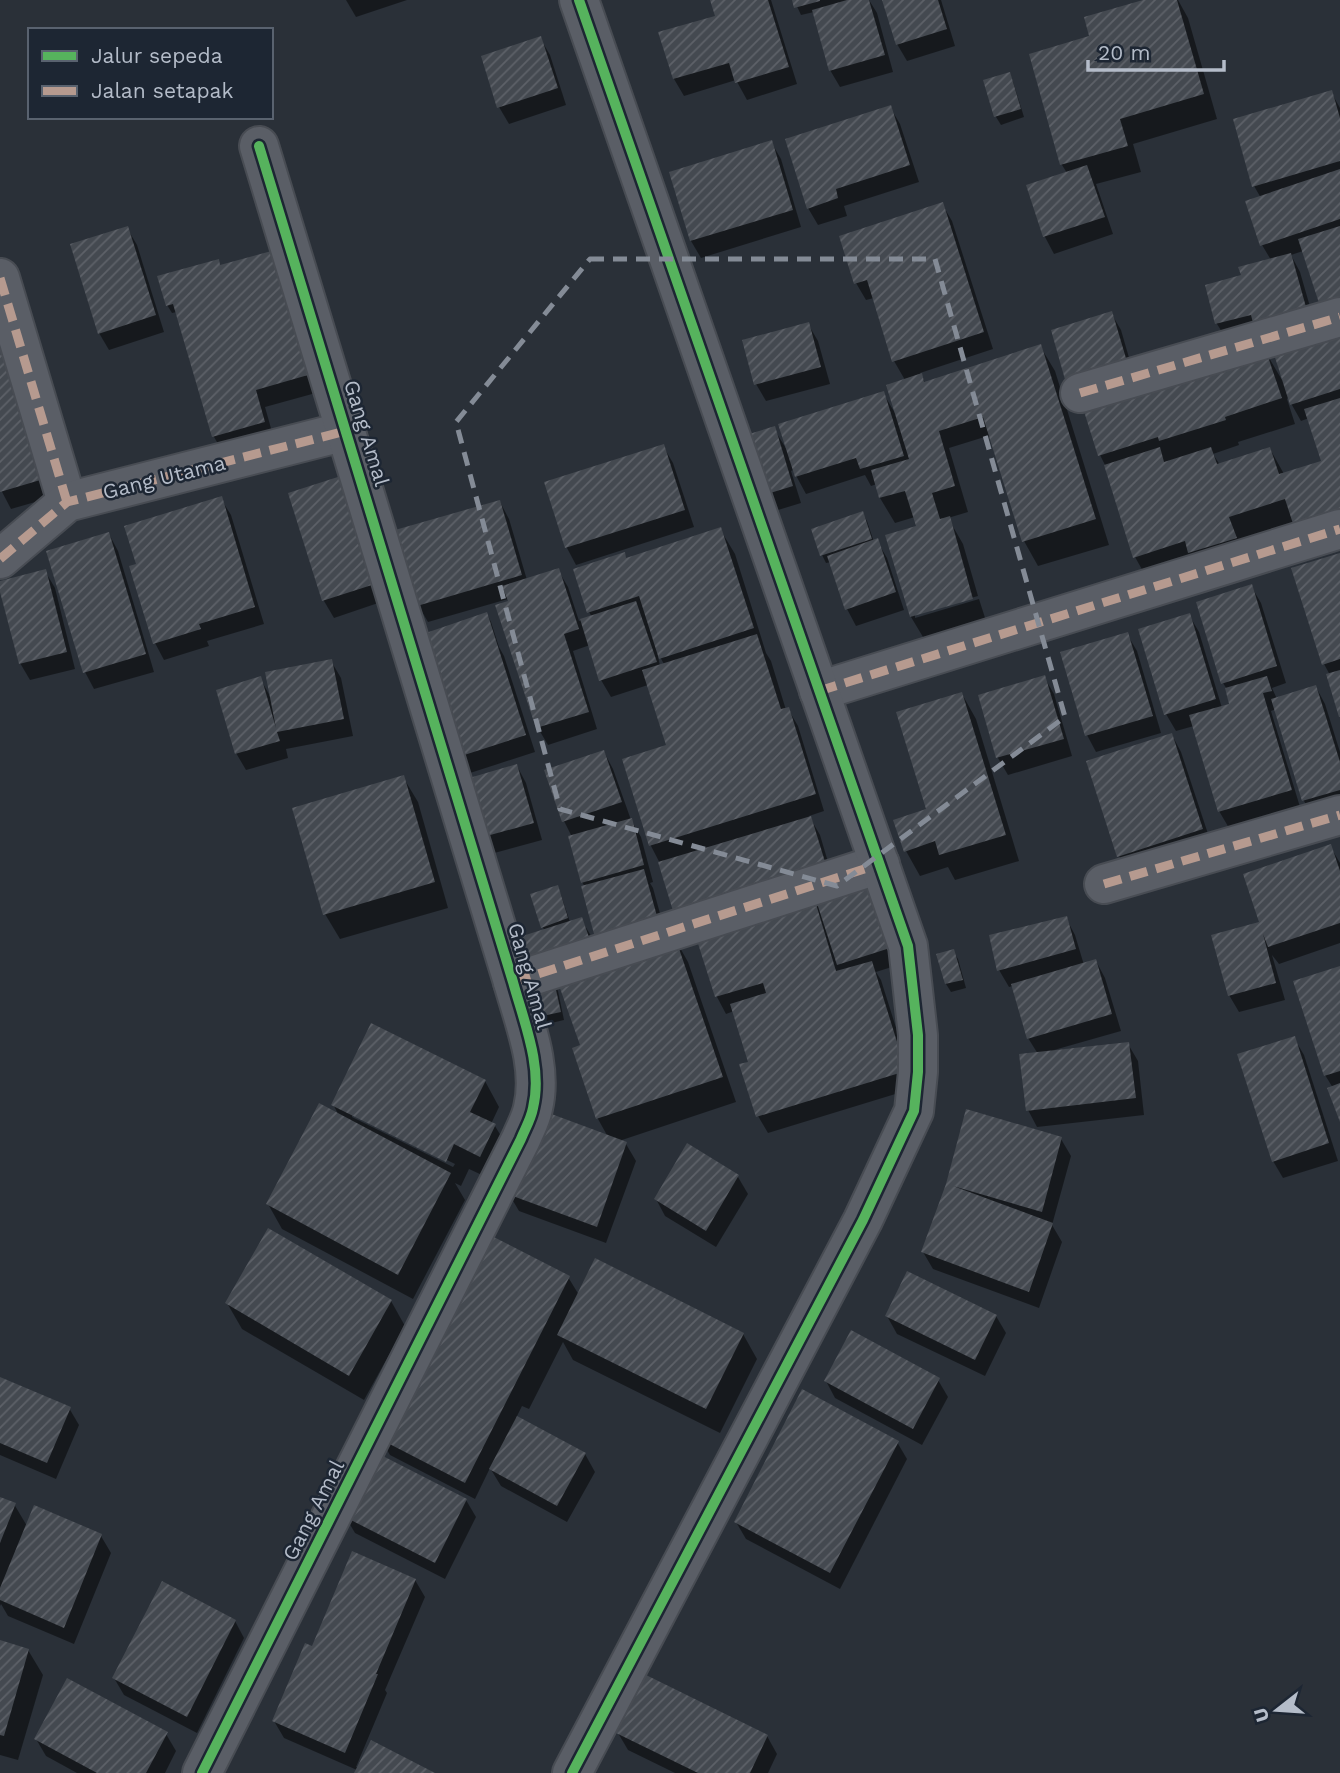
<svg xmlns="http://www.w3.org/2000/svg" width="1340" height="1773" viewBox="0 0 1340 1773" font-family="'Work Sans',sans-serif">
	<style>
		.shadow { fill: #0007; fill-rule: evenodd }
		.building { fill: url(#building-hatch) }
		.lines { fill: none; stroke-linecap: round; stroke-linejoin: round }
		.minor-casing { stroke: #484c53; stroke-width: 42 }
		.minor { stroke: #5a5e66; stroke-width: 38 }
		.quiet { stroke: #b69a8f; stroke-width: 9; stroke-dasharray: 18 9; stroke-linecap: butt }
		.cycleway-casing { stroke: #1d2633; stroke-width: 15 }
		.cycleway { stroke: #56b35d; stroke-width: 10 }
		.marked { fill: none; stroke: #848b96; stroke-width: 5; stroke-dasharray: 14 9; stroke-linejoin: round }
		.labels { text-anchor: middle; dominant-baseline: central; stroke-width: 5; stroke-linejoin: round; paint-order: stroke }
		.street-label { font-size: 21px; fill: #b4bcc9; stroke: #1d2633 }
	</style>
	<defs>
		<pattern id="building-hatch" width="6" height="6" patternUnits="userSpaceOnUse" patternTransform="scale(1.75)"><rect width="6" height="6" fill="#444950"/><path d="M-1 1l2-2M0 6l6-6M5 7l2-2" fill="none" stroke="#5d6168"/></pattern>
	</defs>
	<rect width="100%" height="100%" fill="#2a3038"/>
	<g class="shadow">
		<path d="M346 0H407L356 17Z"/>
		<path d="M712 0H771L797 84 747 100 736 80 684 96 674 79 660 33 717 17Z"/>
		<path d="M794 0H869L877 13 893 72 840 87 830 70 814 12 801 15Z"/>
		<path d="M884 0H941L955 46 907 61 897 44Z"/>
		<path d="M1150 0H1178L1188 18 1217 119 1133 144 1141 172 1096 184 1113 234 1054 254 1045 237 1028 186 1067 173 1062 165 1031 55 1091 37Z"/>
		<path d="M540 38 550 55 566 105 509 124 499 107Z"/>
		<path d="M1009 74 1013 82 1024 117 1001 125 996 117 985 81Z"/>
		<path d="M1331 92 1340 108V323L1303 251 1291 255 1300 272 1319 338 1340 332V548L1149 582 1135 557 1106 467 1100 455 1222 332 1217 324 1207 286 1243 277 1271 260 1262 245 1261 198 1254 186ZM1275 354 1284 380H1282L1268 356ZM1288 398 1301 421 1309 418 1323 462 1284 474 1270 449 1220 465 1213 454 1239 445 1238 442 1295 424 1287 399Z"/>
		<path d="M890 107 900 124 919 182 844 206 847 216 818 225 808 208Z"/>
		<path d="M771 142 781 159 801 227 701 258 691 241 671 173Z"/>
		<path d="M942 204 952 221 993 349 920 373 925 383 1040 346 1055 371 1109 545 1038 566 1024 541 991 435 949 448 968 512 948 518 963 544 978 596 915 614V618L979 599 987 624 926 642 911 617 888 537 918 527 915 517 895 523 880 498 877 484 871 486 865 475 806 494 793 470 791 471 801 503 765 514 774 429 787 450 883 393 895 413 905 380 894 361 874 298 866 300 856 283Z"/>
		<path d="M127 228 137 245 164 332 109 350 99 333Z"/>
		<path d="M221 267 323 391 265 407 274 439 224 454 214 437 177 312 172 313 167 305Z"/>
		<path d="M0 309 56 496 11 509 0 488Z"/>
		<path d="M1111 313 1121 330 1136 382 1078 400Z"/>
		<path d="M808 324 818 341 830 384 766 401 756 384Z"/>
		<path d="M663 446 673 463 694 527 576 565 567 548 546 483Z"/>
		<path d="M290 494 350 495 384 601 334 618 324 601Z"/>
		<path d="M221 499 231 515 264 624 207 641 209 646 164 660 155 643 138 565Z"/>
		<path d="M500 502 509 519 527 580 558 570 568 587 579 621 592 617 589 612 627 560 720 529 735 554 766 653 771 661 786 710 788 709 798 726 824 811 809 816 820 835 834 882 746 928 819 905 866 879 898 965 876 972 881 980 915 1088 768 1133 758 1116 742 1066 750 1063 734 1011 726 1014 717 997 698 937 651 846 624 761 669 746 648 685 611 697 601 680 590 645 573 651 597 729 548 745 538 728 515 656 508 599 428 622 418 605ZM659 655 665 666H660L658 656Z"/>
		<path d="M862 513 867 521 874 542 877 541 887 558 904 610 856 626 847 609 831 562 826 563 822 555Z"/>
		<path d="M109 534 118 551 154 672 94 689 85 672Z"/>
		<path d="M1340 555V713L1330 675 1324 664Z"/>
		<path d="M45 571 55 588 75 669 30 680 20 663 0 583Z"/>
		<path d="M1251 586 1261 603 1286 683 1272 688 1277 699 1316 687 1325 704 1340 752V809L1314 818 1304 801 1276 709 1271 711 1300 807 1229 828 1219 811 1194 726 1176 731 1166 714 1189 615 1199 632 1222 708 1231 705 1228 691 1223 683Z"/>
		<path d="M487 614 491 622 499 647 504 656 535 752 467 774 427 660Z"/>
		<path d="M1127 634 1137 651 1161 733 1096 752 1087 735Z"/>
		<path d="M331 661 341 678 353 736 286 749 288 758 246 770 236 753 260 678 271 698Z"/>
		<path d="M1044 677 1054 694 1072 756 1008 775 998 758 980 696Z"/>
		<path d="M962 694 976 719 1019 861 955 880 948 867 920 876 906 851 928 810Z"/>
		<path d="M1172 735 1181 752 1212 846 1129 873 1119 856Z"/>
		<path d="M604 752 613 769 631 820 641 837 653 882 650 883 653 888 667 939 674 937 688 962 736 1102 619 1141 626 1144 636 1161 606 1243 519 1211 509 1194 608 1137 598 1119 574 1049 582 1046 543 927 557 887 561 895 570 922 581 919 591 936 600 961 585 887 582 882 572 837 564 821Z"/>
		<path d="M517 766 526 783 542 840 487 855 477 838Z"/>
		<path d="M403 777 418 802 448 908 340 939 325 914Z"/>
		<path d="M1330 846 1340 863V943L1279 964 1272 955 1285 1000 1239 1012 1229 995 1262 923Z"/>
		<path d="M1066 918 1075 935 1084 965 1096 961 1105 978 1121 1031 1054 1050 1128 1044 1138 1061 1144 1115 1037 1127 1028 1110 1038 1054 1028 1038 1013 986 1009 987 999 970Z"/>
		<path d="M953 951 958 959 966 988 951 992 946 984Z"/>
		<path d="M1340 967V1118L1333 1088 1325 1075Z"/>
		<path d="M554 983 558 991 564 1020 539 1026Z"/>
		<path d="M1294 1038 1304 1055 1338 1161 1283 1178 1273 1161Z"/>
		<path d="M485 1081 499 1107 491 1124 495 1126 510 1151 495 1181 469 1169 461 1186 455 1183 465 1200 413 1299 282 1229 268 1204 339 1116 333 1104ZM352 1113 455 1164 453 1167 352 1117Z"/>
		<path d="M1061 1139 1071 1156 1052 1225 1062 1242 1039 1308 933 1269 923 1252 947 1184Z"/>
		<path d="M687 1146 738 1177 748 1194 716 1247 665 1216 656 1199Z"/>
		<path d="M568 1277 579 1295 743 1334 757 1359 720 1433 573 1360 563 1342 529 1409 522 1406 516 1418 585 1454 595 1472 567 1522 501 1486 490 1468 475 1499 390 1455 380 1438Z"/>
		<path d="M391 1301 405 1326 364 1400 242 1329 227 1303Z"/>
		<path d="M887 1316H996L1006 1333 985 1376 897 1334Z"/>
		<path d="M0 1378 69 1408 79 1425 56 1479 0 1455Z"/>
		<path d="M938 1380 948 1397 922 1445 835 1398 826 1381Z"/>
		<path d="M897 1442 907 1459 840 1589 746 1539 736 1522Z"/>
		<path d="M0 1499 14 1504 27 1526 101 1536 111 1553 74 1644 8 1616 1 1604 0 1606Z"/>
		<path d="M466 1500 476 1517 445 1579 355 1533 345 1516Z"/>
		<path d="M415 1580 425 1597 385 1690 387 1693 356 1767 431 1773H356L357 1770 284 1738 274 1721 313 1649Z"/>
		<path d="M235 1621 244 1638 197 1733 124 1695 114 1678Z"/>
		<path d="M0 1642 28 1650 43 1675 18 1760 0 1755Z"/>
		<path d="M618 1733 767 1736 777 1754 768 1773H675L628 1750Z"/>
		<path d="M166 1734 176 1751 165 1773H77L46 1756 36 1739Z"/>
	</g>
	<g class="building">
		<path d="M710 0H768L789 67 735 83 729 63 673 79 658 32 715 16Z"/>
		<path d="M792 0H820V1L794 8Z"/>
		<path d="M847 0H869L885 55 829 71 812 10Z"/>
		<path d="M882 0H938L947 29 896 45Z"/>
		<path d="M1143 0H1177L1204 94 1120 119 1128 146 1060 165 1029 54 1089 36 1084 17Z"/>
		<path d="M541 36 558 88 497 108 481 56Z"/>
		<path d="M1010 72 1021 109 994 117 983 80Z"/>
		<path d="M1332 90 1340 118V161L1252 187 1233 119Z"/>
		<path d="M891 105 910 165 836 189 838 198 807 209 785 139Z"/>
		<path d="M772 140 793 210 690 241 669 172Z"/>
		<path d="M1087 165 1105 217 1043 237 1026 185Z"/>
		<path d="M1340 169V219L1260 246 1245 201Z"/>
		<path d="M943 202 984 332 892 362 867 280 854 284 839 236Z"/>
		<path d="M128 226 156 315 98 334 70 244Z"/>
		<path d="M1340 226V303L1321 309 1298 239Z"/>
		<path d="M279 249 315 373 256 390 265 422 212 437 173 304 166 306 157 276 219 259 220 265Z"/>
		<path d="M1291 253 1311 325 1257 339 1251 315 1215 324 1205 285 1241 275 1238 267Z"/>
		<path d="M1112 311 1128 365 1066 383 1051 330Z"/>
		<path d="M0 313 47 478 0 492Z"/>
		<path d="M809 322 821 367 754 385 742 340Z"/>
		<path d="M1340 330V389L1290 405 1273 351Z"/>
		<path d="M1041 344 1096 519 1022 542 983 417 939 431 955 486 932 493 940 519 950 516 973 599 910 617 885 535 916 526 905 491 879 498 871 470 909 459 886 385 922 373 924 382Z"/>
		<path d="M1265 348 1282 398 1225 417 1226 420 1159 441 1158 437 1098 456 1082 405Z"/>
		<path d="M884 391 904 456 860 469 856 458 795 477 778 424Z"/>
		<path d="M1340 398V519L1296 533 1285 499 1229 517 1237 538 1188 553 1185 541 1133 558 1104 465 1160 447 1164 462 1211 447 1217 464 1270 447 1279 474 1321 461 1304 409Z"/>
		<path d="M775 426 793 486 754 498 736 438Z"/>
		<path d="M664 444 685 510 565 548 544 482Z"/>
		<path d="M341 476 375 584 322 601 288 493Z"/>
		<path d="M222 496 255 607 199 624 201 629 153 644 129 566 136 564 124 526Z"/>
		<path d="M500 500 522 575 417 606 395 530Z"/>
		<path d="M863 511 872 539 820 556 811 529Z"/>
		<path d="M721 527 754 628 659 659 639 596 587 613 573 569 625 552 626 558Z"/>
		<path d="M109 532 146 654 83 673 46 551Z"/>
		<path d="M878 538 896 592 845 610 827 556Z"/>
		<path d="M1340 553V659L1322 665 1291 568Z"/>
		<path d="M559 568 579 629 564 634 589 712 536 728 495 605 508 601 502 586Z"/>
		<path d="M46 569 67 652 19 664 0 592V581Z"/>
		<path d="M1252 584 1277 666 1221 684 1196 602Z"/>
		<path d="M636 601 657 662 599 681 580 619Z"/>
		<path d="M487 612 526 735 455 758 420 635Z"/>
		<path d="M1190 613 1216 699 1164 715 1138 629Z"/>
		<path d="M1128 632 1153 716 1085 736 1060 652Z"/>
		<path d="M757 634 781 709 789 707 816 794 649 846 622 759 666 745 642 670Z"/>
		<path d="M332 659 344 719 277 732 280 741 235 754 216 690 261 676 276 728 265 672Z"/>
		<path d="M1340 670V717H1339L1326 674Z"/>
		<path d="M1045 675 1064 739 996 758 978 695Z"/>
		<path d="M1267 676 1272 691 1263 693 1292 790 1218 812 1189 715 1229 704 1225 688Z"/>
		<path d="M1316 685 1340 762V790L1302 801 1271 699Z"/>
		<path d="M962 692 1006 835 939 855 935 841 904 852 893 820 926 809 896 712Z"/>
		<path d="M1172 733 1203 829 1117 857 1086 761Z"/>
		<path d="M604 750 622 802 562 822 544 770Z"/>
		<path d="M517 764 534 823 476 839 459 781Z"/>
		<path d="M404 775 435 882 323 915 292 808Z"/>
		<path d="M811 816 826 865 677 924 658 862Z"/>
		<path d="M632 818 644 865 581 883 568 836Z"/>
		<path d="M1331 844 1340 871V923L1268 947 1263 934 1276 983 1228 996 1211 935 1259 922 1243 874Z"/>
		<path d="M644 869 660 927 597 945 581 886Z"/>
		<path d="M867 877 890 948 837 965 814 894Z"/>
		<path d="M558 885 568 918 541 928 530 894Z"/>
		<path d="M816 904 836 971 872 961 906 1071 756 1117 739 1064 748 1062 730 1004 766 993 763 983 715 997 694 931Z"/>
		<path d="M1067 916 1076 949 997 971 989 935Z"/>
		<path d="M582 917 592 946 519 970 510 940Z"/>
		<path d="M674 934 723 1077 596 1119 572 1048 580 1045 555 974Z"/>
		<path d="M954 949 963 980 945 984 936 954Z"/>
		<path d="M1096 959 1112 1014 1027 1039 1011 984Z"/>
		<path d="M1340 966V1071L1324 1076 1293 981Z"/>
		<path d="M554 981 561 1012 533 1018 528 990Z"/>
		<path d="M371 1023 486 1080 470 1112 496 1124 480 1157 454 1144 446 1162 331 1105Z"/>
		<path d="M1295 1036 1329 1143 1272 1162 1237 1054Z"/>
		<path d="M1129 1042 1136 1098 1026 1111 1019 1054Z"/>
		<path d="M1340 1083V1122L1327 1088Z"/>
		<path d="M319 1103 451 1173 398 1275 266 1204Z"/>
		<path d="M538 1109 627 1142 597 1227 507 1194Z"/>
		<path d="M966 1109 1062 1137 1042 1212 953 1186 1053 1223 1029 1292 921 1252 946 1184Z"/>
		<path d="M687 1143 739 1175 706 1231 654 1199Z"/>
		<path d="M268 1228 392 1300 349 1376 225 1303Z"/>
		<path d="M482 1231 570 1276 465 1483 378 1438Z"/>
		<path d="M595 1258 744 1333 706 1409 557 1335Z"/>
		<path d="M907 1271 997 1315 975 1360 885 1316Z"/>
		<path d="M851 1330 940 1378 913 1429 824 1381Z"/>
		<path d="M0 1377 71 1407 47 1463 0 1443Z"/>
		<path d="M802 1389 899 1441 830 1573 734 1522Z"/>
		<path d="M517 1416 586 1453 557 1506 489 1469Z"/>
		<path d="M375 1452 467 1499 435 1563 343 1516Z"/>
		<path d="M0 1497 16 1503 0 1543Z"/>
		<path d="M34 1505 102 1534 64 1628 0 1600V1588Z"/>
		<path d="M352 1551 416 1579 376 1674H378L345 1753 272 1721 305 1643 312 1646Z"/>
		<path d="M162 1581 236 1620 187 1717 112 1678Z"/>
		<path d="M0 1640 29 1649 4 1736 0 1735Z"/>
		<path d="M644 1674 768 1735 750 1773H698L616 1733Z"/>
		<path d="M67 1678 168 1732 146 1773H97L34 1739Z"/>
		<path d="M371 1740 435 1773H354Z"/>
	</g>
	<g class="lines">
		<g class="minor-casing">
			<g id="minor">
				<path d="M0 278 67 502"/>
				<path d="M1080 393 1340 317"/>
				<path d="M0 559 67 502 346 431"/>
				<path d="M819 691 1340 529"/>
				<path d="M1104 884 1340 815"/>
				<path d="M513 982 880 864"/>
				<path d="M202 1773 521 1139C525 1129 531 1119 533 1108 543 1067 524 1022 513 982L259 146"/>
				<path d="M572 1773 863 1220 914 1111 918 1072V1035L908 946 579 0"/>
			</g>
		</g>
		<use href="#minor" class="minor"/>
		<g class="quiet">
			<path d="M0 278 67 502"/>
			<path d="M1080 393 1340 317"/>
			<path d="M0 559 67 502 346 431"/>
			<path d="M819 691 1340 529"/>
			<path d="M1104 884 1340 815"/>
			<path d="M513 982 880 864"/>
		</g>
		<g class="cycleway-casing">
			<g id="cycleway">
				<path d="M202 1773 521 1139C525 1129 531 1119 533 1108 543 1067 524 1022 513 982L259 146"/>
				<path d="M572 1773 863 1220 914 1111 918 1072V1035L908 946 579 0"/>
			</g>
		</g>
		<use href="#cycleway" class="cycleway"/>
	</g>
	<path class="marked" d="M590 259H935L1065 717 837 886 560 809 456 422Z"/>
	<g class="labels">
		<g class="street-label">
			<text transform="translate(367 433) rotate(73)">Gang Amal</text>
			<text transform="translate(164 477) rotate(-14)">Gang Utama</text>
			<text transform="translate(530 976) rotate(74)">Gang Amal</text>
			<text transform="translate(313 1510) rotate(-63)">Gang Amal</text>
		</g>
	</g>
	<rect x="28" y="28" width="245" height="91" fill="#1d2633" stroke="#59626f" stroke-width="2"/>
	<rect x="42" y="51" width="35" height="10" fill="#56b35d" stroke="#59626f" stroke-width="2"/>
	<text x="91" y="63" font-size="21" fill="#b4bcc9">Jalur sepeda</text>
	<rect x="42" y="86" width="35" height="10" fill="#b69a8f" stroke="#59626f" stroke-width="2"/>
	<text x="91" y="98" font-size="21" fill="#b4bcc9">Jalan setapak</text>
	<g transform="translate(1277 1710) rotate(253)" stroke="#1d2633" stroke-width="5" paint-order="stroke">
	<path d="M0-5L12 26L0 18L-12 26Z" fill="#b4bcc9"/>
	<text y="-10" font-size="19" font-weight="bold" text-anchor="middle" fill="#b4bcc9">U</text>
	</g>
	<path d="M1088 60v10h136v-10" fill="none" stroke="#b4bcc9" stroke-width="3.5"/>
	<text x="1098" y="60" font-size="21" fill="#b4bcc9" stroke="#1d2633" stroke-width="5" paint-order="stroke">20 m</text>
</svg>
